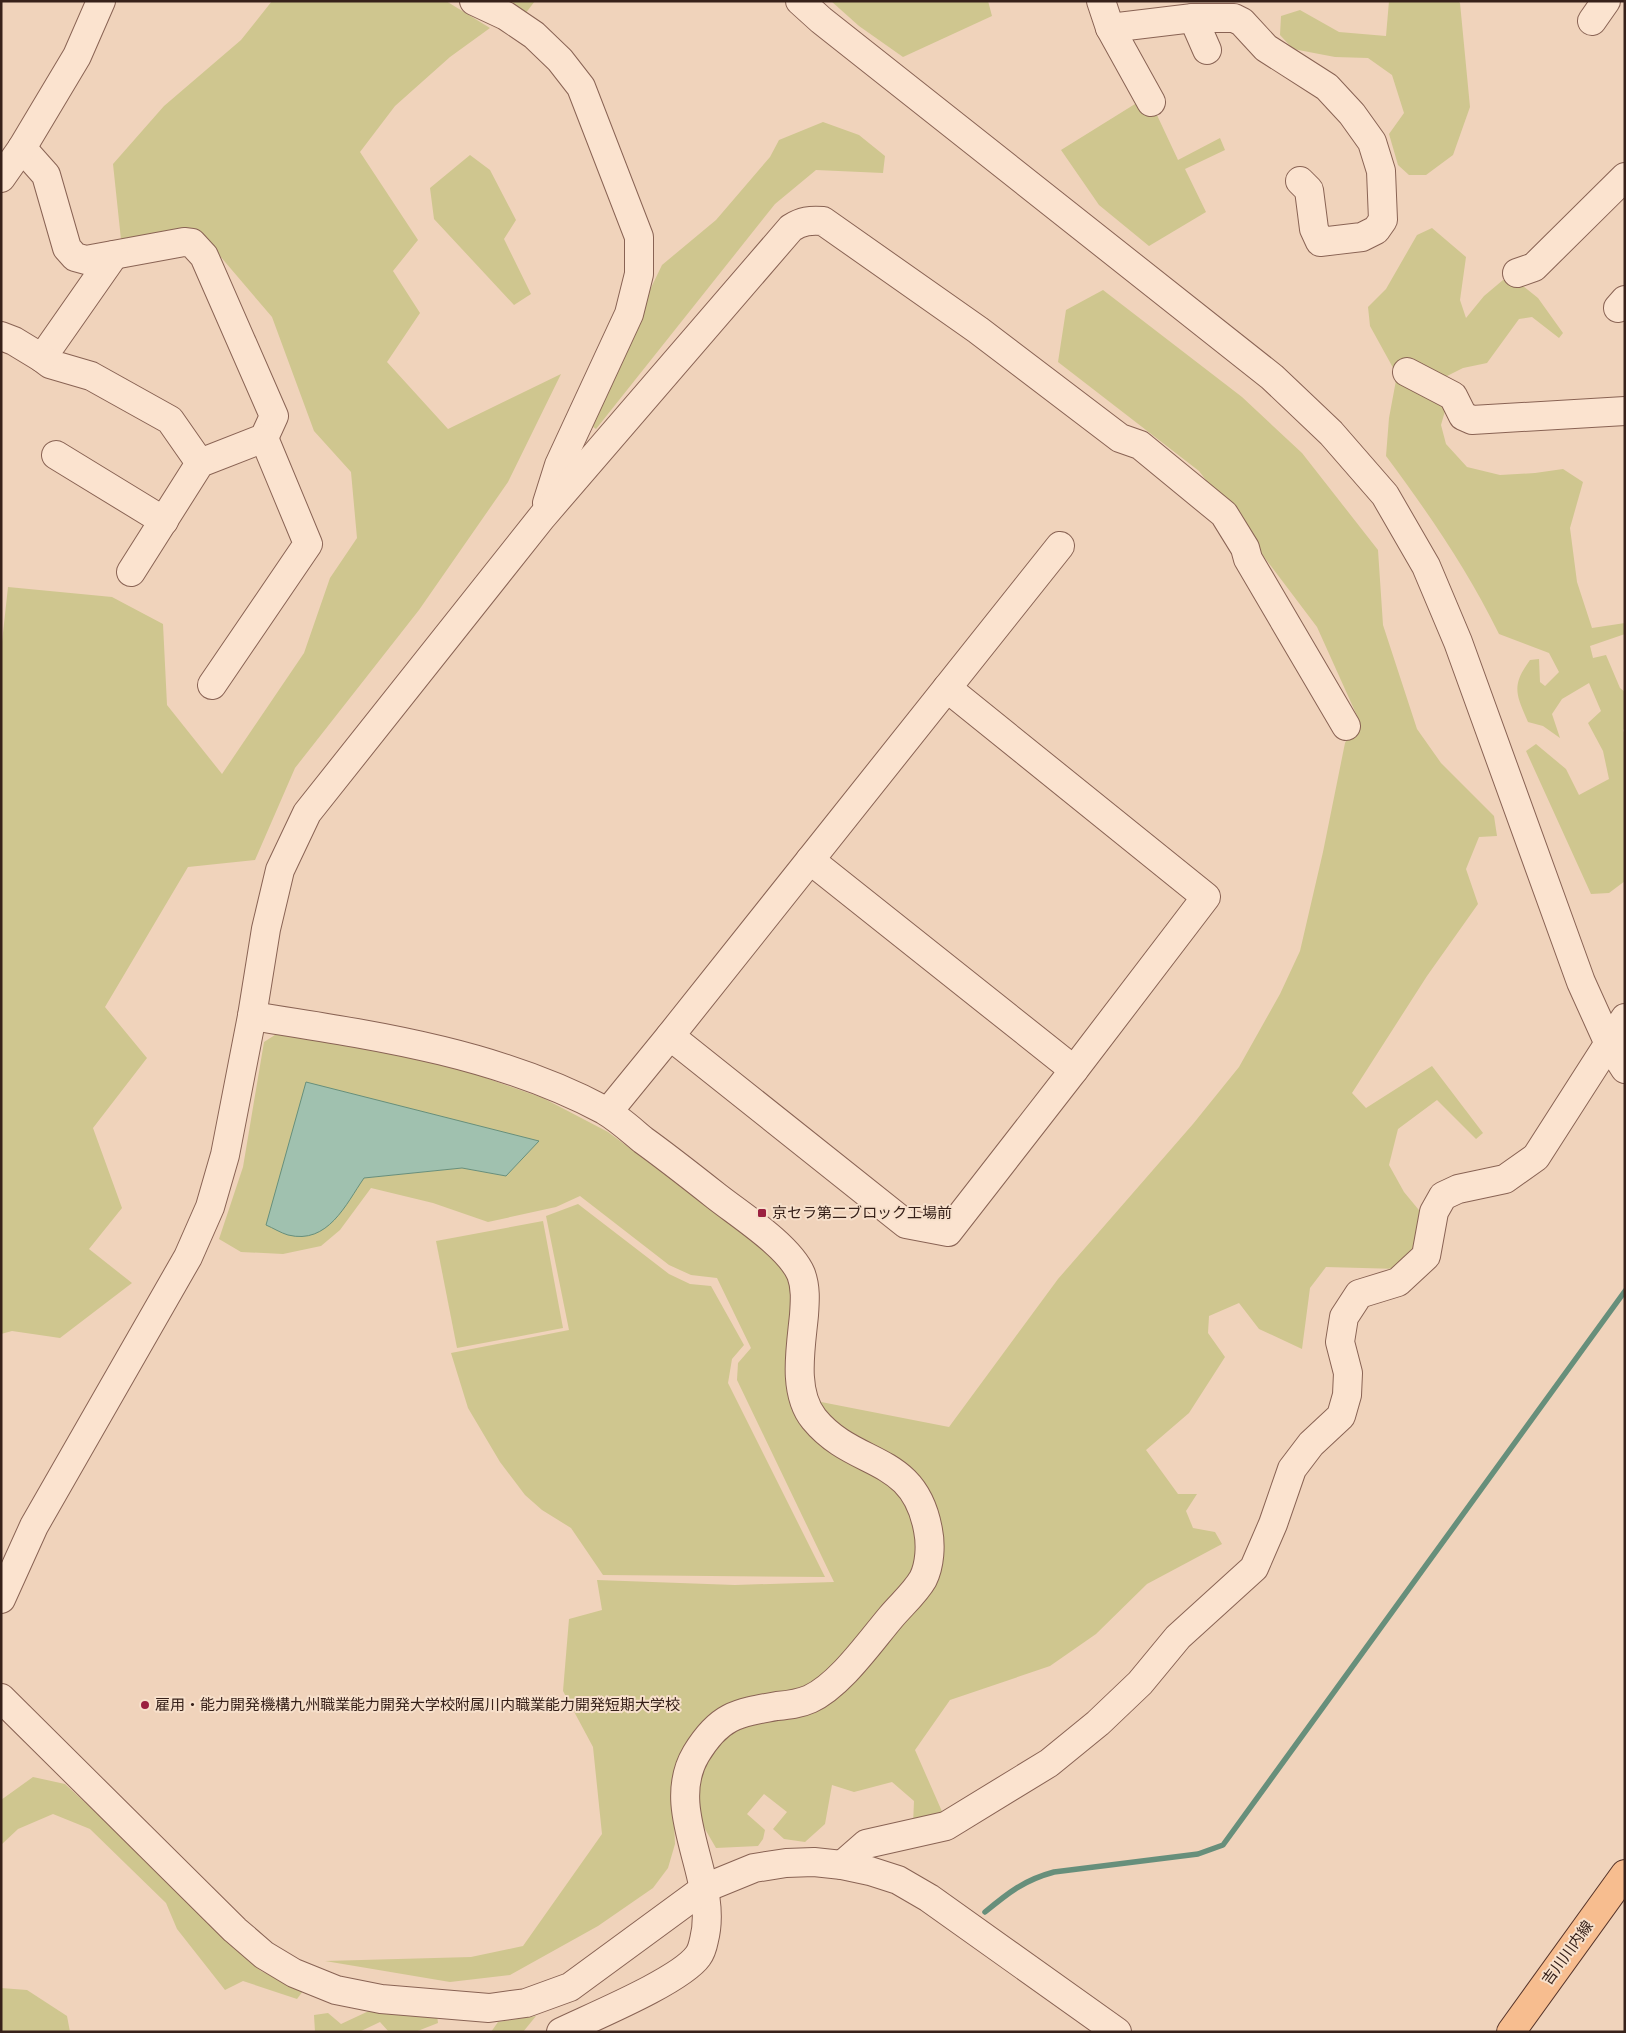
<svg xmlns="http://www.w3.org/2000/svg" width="1626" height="2033" viewBox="0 0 1626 2033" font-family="Spectral,'Noto Sans JP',serif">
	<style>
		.green { fill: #cfc68f; fill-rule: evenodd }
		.water { fill: #a0c1af; stroke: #678f7b }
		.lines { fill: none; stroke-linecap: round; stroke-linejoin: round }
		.stream { stroke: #678f7b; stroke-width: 5.5 }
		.minor-casing { stroke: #896354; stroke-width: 30 }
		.major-casing { stroke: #553329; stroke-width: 30 }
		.minor { stroke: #fbe3cf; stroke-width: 28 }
		.major { stroke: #f7bd8f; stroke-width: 28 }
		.poi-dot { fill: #9b2140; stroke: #f7e0cb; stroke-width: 2 }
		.labels { text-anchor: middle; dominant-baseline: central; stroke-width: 4; stroke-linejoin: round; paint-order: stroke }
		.poi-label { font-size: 15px; fill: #37211a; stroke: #f7e0cb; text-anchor: start }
		.street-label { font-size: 15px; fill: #37211a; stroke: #f7e0cb }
	</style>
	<rect width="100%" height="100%" fill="#f0d3bb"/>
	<g class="green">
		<path d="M272 1H446L490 28 450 57 395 106 360 152 418 240 393 271 420 313 387 362 448 429 561 374 508 482 419 610 295 768 255 860 188 867 105 1007 147 1058 93 1128 122 1208 89 1249 132 1283 60 1338 12 1331 1 1334V651L8 587 112 597 163 624 167 705 222 774 304 653 330 578 357 538 351 472 314 431 272 317 214 249H122L113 164 164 106 241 40Z"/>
		<path d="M504 1H535L525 14Z"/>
		<path d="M831 1H988L992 16 903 57 859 26Z"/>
		<path d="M1389 1H1458L1460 3 1470 107 1453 155 1426 175H1409L1398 165 1389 134 1404 113 1392 75 1368 58 1335 57 1293 49 1280 35 1281 16 1300 10 1339 32 1386 36Z"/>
		<path d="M1135 104 1156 113 1178 160 1220 138 1225 150 1185 169 1206 212 1149 246 1099 205 1061 150Z"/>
		<path d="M823 122 859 135 885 156 883 173 816 170 775 204 596 429 586 422 662 265 716 220 770 157 779 140Z"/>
		<path d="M470 155 490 170 516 220 504 239 531 294 514 305 434 219 430 188Z"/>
		<path d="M1432 228 1466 257 1460 300 1466 318 1484 296 1503 280 1518 282 1538 298 1563 333 1559 338 1532 317 1519 319 1487 363 1463 368 1445 377 1447 404 1441 425 1446 444 1467 467 1500 475 1535 473 1563 469 1583 482 1570 528 1577 582 1592 628 1625 623V634L1590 646 1593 658 1606 655 1620 688 1625 692V728L1623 730 1625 735V881L1609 893 1591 894 1526 751 1536 744 1566 769 1579 795 1609 779 1603 751 1588 723 1601 711 1589 683 1562 699 1552 714 1560 738 1543 726 1528 722C1516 694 1511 686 1530 660L1539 659 1540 682 1545 686 1559 672 1549 653 1499 634C1467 569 1429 514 1386 456L1389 418 1397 375 1370 326 1368 307 1386 289 1417 235Z"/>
		<path d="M1103 290 1242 397 1302 453 1378 550 1383 625 1417 729 1441 763 1494 816 1497 836 1479 837 1466 869 1478 904 1427 976 1352 1093 1366 1108 1432 1066 1483 1133 1476 1139 1437 1100 1398 1129 1389 1165 1404 1192 1423 1215 1419 1251 1399 1269 1326 1267 1310 1288 1302 1349 1259 1329 1239 1303 1209 1316 1208 1333 1225 1357 1189 1413 1146 1450 1178 1494H1197L1186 1511 1193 1528 1215 1532 1222 1544 1147 1584 1096 1634 1050 1666 950 1700 915 1750 944 1816 913 1825 914 1801 892 1782 854 1792 832 1785 825 1824 805 1842 784 1839 773 1829 787 1812 764 1794 747 1814 765 1830 763 1839 758 1846 716 1848 698 1817 673 1801 675 1844 668 1868 653 1888 598 1926 510 1975 450 1982 325 1961 471 1957 523 1946 602 1834 593 1747 563 1691 569 1619 602 1610 597 1580 735 1585 834 1582 737 1380 738 1363 751 1348 717 1278 691 1275 669 1265 580 1196 556 1207 488 1222 433 1203 371 1188 340 1230 321 1246 283 1254 241 1252 219 1239 243 1167 264 1042 278 1033 406 1056 469 1072 543 1098 608 1132 749 1237C762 1248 775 1258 785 1272 800 1297 789 1359 787 1388L816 1401 949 1427 1058 1279 1193 1124 1239 1067 1280 994 1300 951 1323 852 1345 743 1358 718 1317 627 1199 471 1058 362 1066 310ZM539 1141 506 1176 462 1168 364 1178Z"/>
		<path d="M578 1204 669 1274 690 1284 711 1286 744 1345 732 1359 728 1383 825 1577 603 1575 571 1528 542 1510 525 1495 500 1462 468 1408 451 1353 569 1330 546 1216Z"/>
		<path d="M543 1221 563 1328 457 1348 436 1241Z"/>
		<path d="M33 1777 65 1784 154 1866 229 1943 261 1971 303 1991 297 1999 243 1981 225 1990 177 1929 166 1903 90 1829 53 1814 18 1829 1 1845V1800Z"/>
		<path d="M1 1988 27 1990 67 2016 70 2032H1Z"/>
		<path d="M371 2010 437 2015 438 2023 415 2032H389L380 2022 359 2032H315L314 2015 328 2013 341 2024Z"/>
		<path d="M536 2016 523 2032H491L498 2022Z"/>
	</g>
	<path class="water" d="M306 1082 539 1141 506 1176 462 1168 364 1178C346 1204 328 1245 288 1235 281 1233 273 1228 266 1225Z"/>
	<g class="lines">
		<path class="stream" d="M985 1912C1008 1893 1024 1880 1054 1872L1198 1854 1223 1845 1625 1291"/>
		<g class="minor-casing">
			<g id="minor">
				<path d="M474 1 506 16 534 35 560 60 581 87 639 237V274L629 314 559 465 547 503"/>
				<path d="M800 1 821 20 1272 377 1331 433 1385 495 1426 566 1458 642 1581 982 1609 1044 1625 1069"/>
				<path d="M1101 1 1110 28 1151 102"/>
				<path d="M1193 18H1234L1242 22 1266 48 1327 87 1352 114 1372 142 1381 171 1383 220 1376 230 1362 237 1320 242 1314 229 1309 190 1300 181"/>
				<path d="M1592 21 1606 1"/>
				<path d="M1110 28 1193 18 1207 50"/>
				<path d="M22 148 46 175 67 248 75 257 86 260 184 242 192 243 204 256 274 416 264 438 200 463 131 572"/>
				<path d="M1 178 22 148 77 56 101 1"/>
				<path d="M114 255 42 358 50 364 91 376 170 420 200 463"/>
				<path d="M1517 273 1534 267 1625 177"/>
				<path d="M1618 308 1625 300"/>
				<path d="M1 336 14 341 42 358"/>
				<path d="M1407 372 1453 396 1463 416 1472 420 1625 411"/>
				<path d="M56 455 164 521"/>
				<path d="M212 685 308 544 264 438"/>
				<path d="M810 860 1074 1070"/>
				<path d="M252 1016C372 1035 495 1052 604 1110 618 1118 631 1130 643 1140 668 1158 692 1177 716 1196 740 1215 789 1246 801 1274 806 1287 805 1301 804 1315 801 1347 792 1392 814 1419 855 1469 914 1453 928 1530 931 1545 930 1565 923 1579 915 1593 901 1605 891 1617 869 1643 840 1685 810 1699 799 1704 788 1705 777 1706 736 1713 719 1716 696 1754 662 1811 720 1879 704 1940 703 1945 701 1952 698 1956 680 1981 592 2017 561 2032"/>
				<path d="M670 1036 906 1224 948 1232 1074 1070 1206 897 947 688"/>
				<path d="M608 1112 670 1036 1060 546"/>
				<path d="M1 1599 34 1526 188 1257 210 1207 225 1155 252 1016 266 929 280 870 307 813 542 517 791 228C802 221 810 220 823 221L978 330 1120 438 1140 445 1224 514 1245 548 1248 559 1346 726"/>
				<path d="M1 1698 235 1930 264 1955 294 1973 336 1990 381 1999 489 2008 526 2003 570 1987 705 1888 754 1868 786 1863 814 1862 842 1865 870 1871 898 1880 929 1898 1117 2032"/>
				<path d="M842 1865 866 1844 946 1826 1049 1763 1098 1723 1140 1683 1178 1637 1254 1568 1273 1524 1292 1469 1311 1444 1341 1416 1347 1395 1348 1373 1340 1342 1344 1317 1359 1294 1398 1282 1426 1256 1434 1212 1443 1196 1458 1189 1505 1179 1536 1157 1625 1018"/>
			</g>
		</g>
		<g class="major-casing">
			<path id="major" d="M1511 2032 1625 1874"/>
		</g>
		<use href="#minor" class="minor"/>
		<use href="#major" class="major"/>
	</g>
	<g class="poi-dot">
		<rect x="757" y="1208" width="10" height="10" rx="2.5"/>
		<circle cx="145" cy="1705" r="5"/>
	</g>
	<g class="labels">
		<g class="poi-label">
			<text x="772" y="1213">京セラ第二ブロック工場前</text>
			<text x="155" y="1705">雇用・能力開発機構九州職業能力開発大学校附属川内職業能力開発短期大学校</text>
		</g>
		<g class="street-label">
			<text transform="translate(1568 1953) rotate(-54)">吉川川内線</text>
		</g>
	</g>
	<rect width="1626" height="2033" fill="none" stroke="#37211a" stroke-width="5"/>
</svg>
